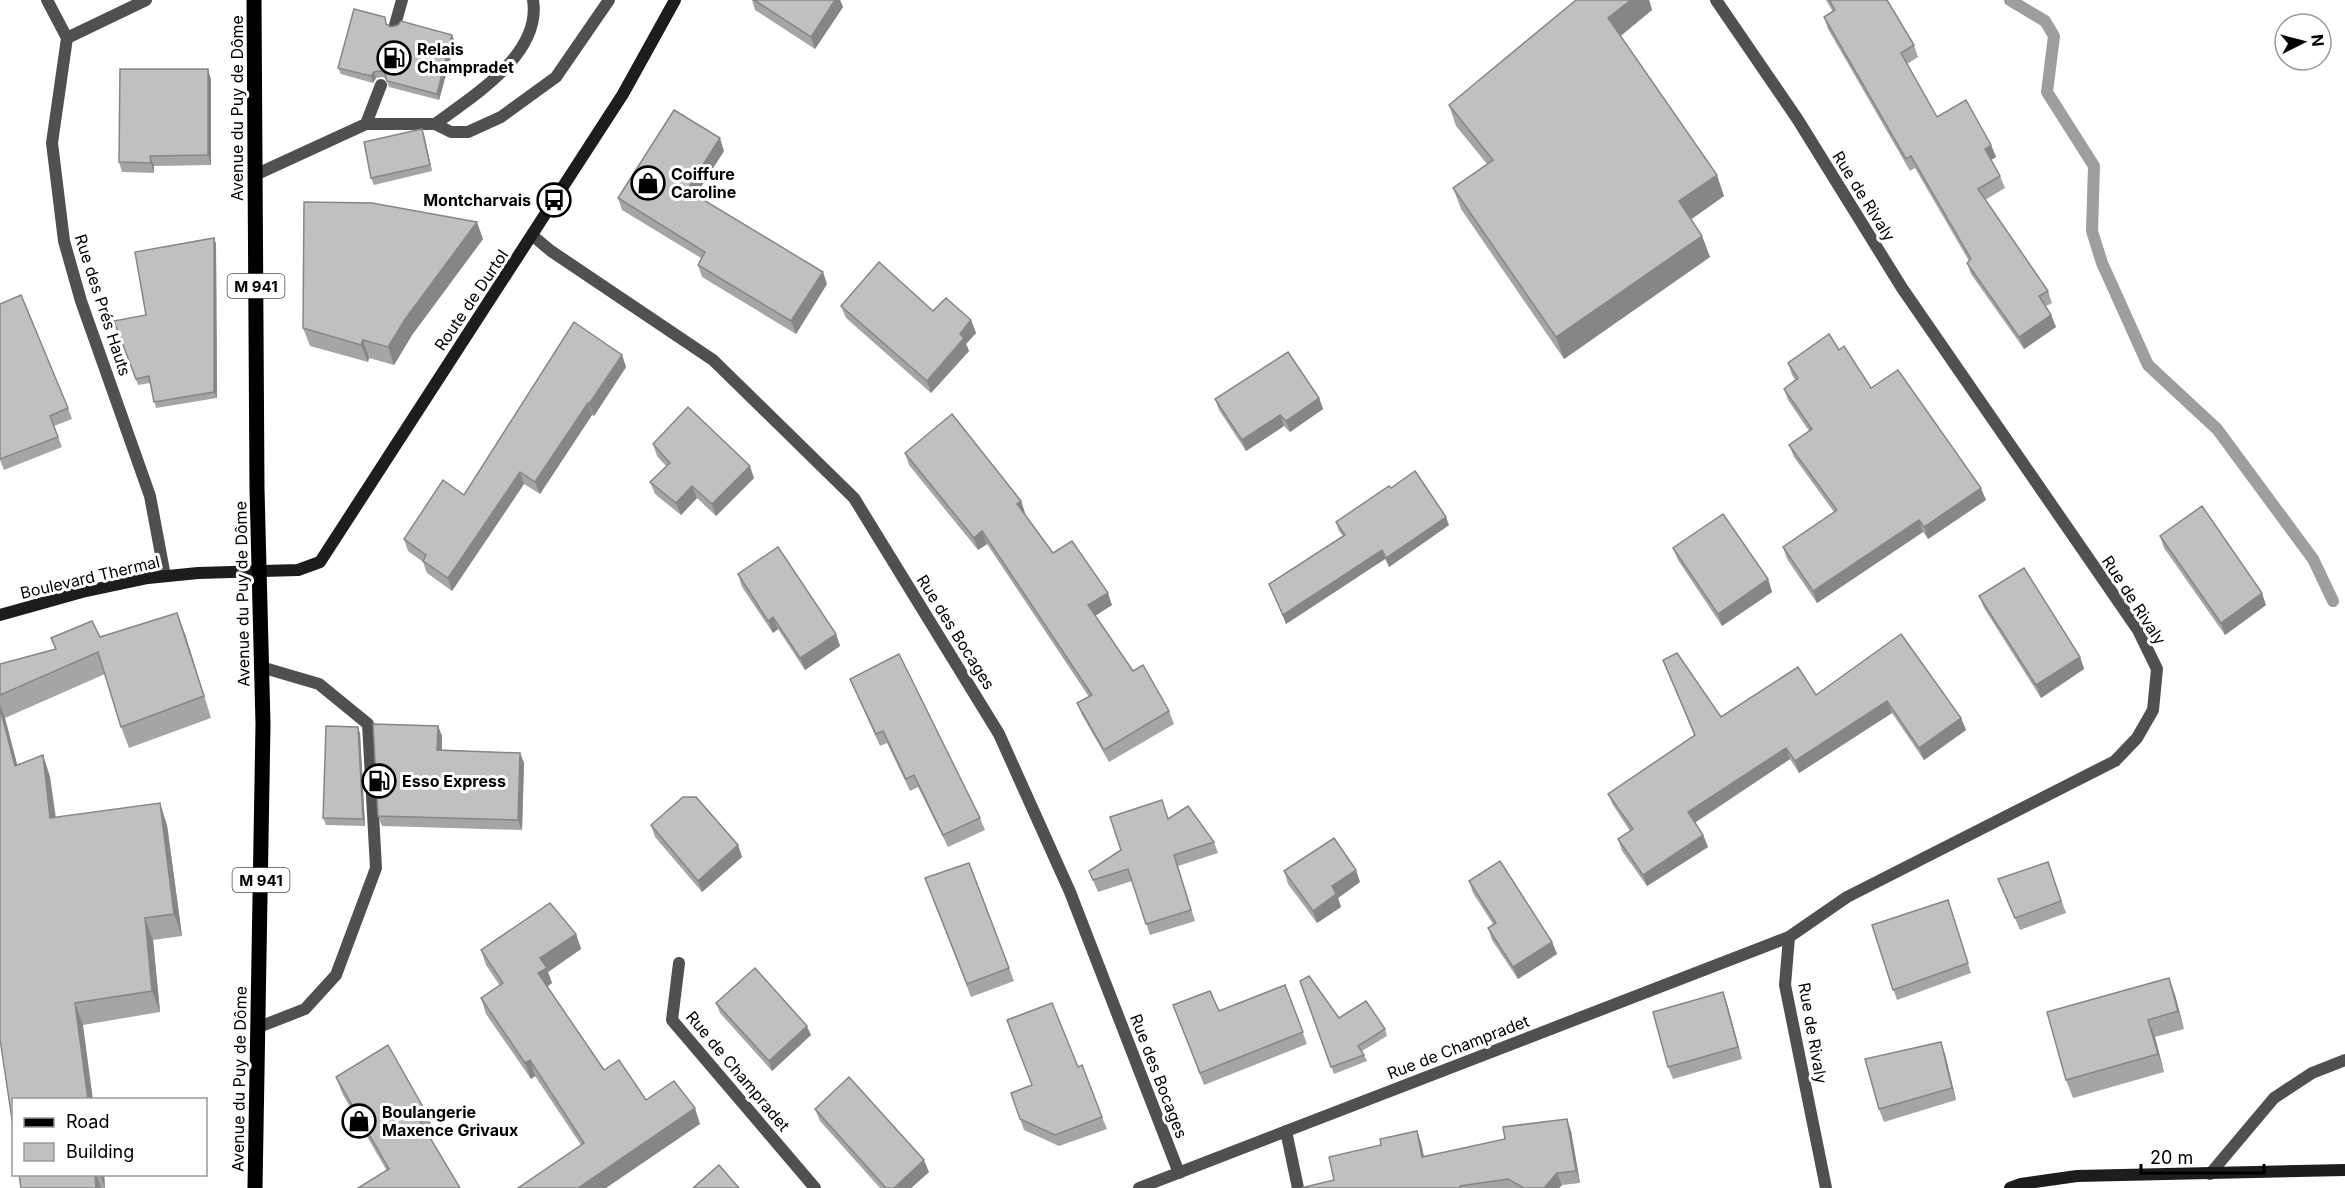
<svg xmlns="http://www.w3.org/2000/svg" width="2345" height="1188" viewBox="0 0 2345 1188" font-family="Inter,sans-serif">
	<style>
		.lines { fill: none; stroke-linecap: round; stroke-linejoin: round }
		.stream { stroke: #9e9e9e; stroke-width: 12 }
		.service { stroke: #505050; stroke-width: 12 }
		.minor { stroke: #505050; stroke-width: 12 }
		.secondary { stroke: #1d1d1d; stroke-width: 12 }
		.primary { stroke: #000; stroke-width: 15 }
		.wall { fill: #a5a5a5 }
		.shaded-wall { fill: #868686 }
		.building { fill: #c0c0c0; stroke: #868686; stroke-width: 1.5 }
		.labels { text-anchor: middle; dominant-baseline: central; stroke-width: 6; stroke-linejoin: round; paint-order: stroke }
		.shield { fill: #fff; stroke: #4c4c4c; stroke-width: 1.5 }
		.shield-label { font-size: 15px; font-weight: bold; fill: #000 }
		.poi-label { font-size: 16px; font-weight: bold; fill: #000; stroke: #fff; text-anchor: start }
		.street-label { font-size: 16px; fill: #000; stroke: #fff }
	</style>
	<rect width="100%" height="100%" fill="#fff"/>
	<g class="lines">
		<path class="stream" d="M2010 0 2045 21 2054 36 2047 92 2094 166 2092 231 2102 263 2148 365 2217 429 2313 559 2333 601"/>
		<g class="service">
			<path d="M395 25 402 0"/>
			<path d="M366 124H435L451 132H468L501 117 556 77 609 0"/>
			<path d="M435 124C473 96 542 54 533 0"/>
			<path d="M255 175 366 124 381 85"/>
			<path d="M259 1027 305 1009 336 975 376 868 368 724 319 684 261 667"/>
			<path d="M1286 1131 1298 1188"/>
			<path d="M2210 1174 2274 1098 2312 1073 2345 1060"/>
		</g>
		<g class="minor">
			<path d="M47 0 67 38 52 143 64 241 81 301 150 496 165 576"/>
			<path d="M1716 0 1798 120 1902 288 2138 630 2157 669 2153 710 2137 738 2115 761 1847 897 1789 937 1785 985 1826 1188"/>
			<path d="M67 38 146 0"/>
			<path d="M533 236 551 251 713 360 854 498 999 734 1070 892 1179 1173"/>
			<path d="M679 963 672 1020 815 1188"/>
			<path d="M1139 1188 1789 937"/>
		</g>
		<g class="secondary">
			<path d="M0 615 82 592 148 578 198 573 298 570 320 562 623 94 675 0"/>
			<path d="M2010 1188 2021 1184 2077 1176 2345 1170"/>
		</g>
		<path class="primary" d="M254 0 257 489 263 724 255 1188"/>
	</g>
	<g class="wall">
		<path d="M752 0H840L843 7 815 49 755 10Z"/>
		<path d="M1576 0H1649L1652 10 1621 36 1724 196 1691 219 1702 236 1710 257 1564 359 1461 209 1453 188 1487 164 1456 126 1449 105Z"/>
		<path d="M1826 0H1887L1914 45 1918 57 1907 64 1937 117 1991 145 1996 157 1991 160 2000 176 2005 188 1985 200 2048 291 2052 303 2046 306 2051 315 2056 327 2024 349 1971 274 1967 263 1969 261 1915 168 1910 171 1828 29 1824 17 1833 12Z"/>
		<path d="M387 25 391 27 398 25 455 42 439 100 389 87 386 79 383 77 376 78 373 83 341 74 338 68Z"/>
		<path d="M211 79V165L154 166V173L122 172 119 162Z"/>
		<path d="M424 135 432 171 374 185 371 178Z"/>
		<path d="M724 151 696 195 827 284 796 334 702 277 698 265 701 258 622 210 618 198Z"/>
		<path d="M214 238 216 244 217 398 156 408 150 383 138 385 114 321 146 315Z"/>
		<path d="M483 239 412 335 394 365 369 358 368 362 310 346 303 328Z"/>
		<path d="M0 304 68 408 72 419 54 426 62 447 4 470 0 460Z"/>
		<path d="M841 306 933 311 971 320 976 333 966 344 969 351 931 393 846 318Z"/>
		<path d="M1839 350 1871 388 1986 500 1928 539 1923 532 1817 603 1787 559 1783 547 1834 512 1794 457 1789 445 1809 431 1788 400 1784 389 1795 380 1792 375 1788 363Z"/>
		<path d="M622 355 626 367 594 416 592 415 540 494 524 484 452 591 427 573 423 562 408 551 404 539 464 495Z"/>
		<path d="M1319 398 1323 409 1290 432 1284 426 1246 451 1219 410 1215 399Z"/>
		<path d="M653 444 754 478 716 516 697 498 681 515 655 494 650 482 666 466 657 456Z"/>
		<path d="M905 453 1021 501 1025 513H1024L1053 553 1112 605 1095 616 1133 671 1169 711 1174 724 1109 762 1082 715 1077 703 1089 697 987 544 978 550 909 465Z"/>
		<path d="M1391 488 1449 525 1389 567 1385 559 1286 624 1269 584 1343 536 1339 531 1336 522Z"/>
		<path d="M2160 536 2266 605 2225 635 2164 548Z"/>
		<path d="M1673 548 1768 579 1772 592 1722 626 1678 560Z"/>
		<path d="M738 574 836 634 840 646 805 670 778 629 773 633 742 587Z"/>
		<path d="M1979 596 2080 657 2084 669 2041 698 1984 608Z"/>
		<path d="M185 634 211 718 129 748 121 727 105 674 5 718 17 765 43 755 50 777 56 817 167 825 182 936 153 940 160 1012 0 1039V664L55 649 51 638Z"/>
		<path d="M1901 634 1961 718 1966 730 1924 760 1892 713 1799 773 1790 759 1695 823 1703 835 1708 847 1647 886 1622 851 1618 839 1630 831 1613 805 1608 794 1694 735 1663 660 1721 717 1816 695Z"/>
		<path d="M850 679 980 818 985 830 948 847 918 787 910 791 887 743 880 746 855 691Z"/>
		<path d="M438 726 442 736V750L520 753 524 763 522 830 382 826 378 816Z"/>
		<path d="M360 733 365 826 326 825 323 818Z"/>
		<path d="M1168 819 1214 842 1218 853 1178 866 1195 921 1150 935 1132 881 1098 892 1089 871Z"/>
		<path d="M651 825 738 845 742 857 702 892 655 837Z"/>
		<path d="M2048 862 2066 913 2020 930 1998 879Z"/>
		<path d="M969 863 1014 981 971 997 925 878Z"/>
		<path d="M1284 871 1360 882 1338 898 1341 907 1317 923 1288 884Z"/>
		<path d="M1469 881 1552 942 1557 954 1518 979 1492 940 1488 928 1493 924 1473 893Z"/>
		<path d="M1948 900 1971 973 1897 1000 1872 925Z"/>
		<path d="M576 934 581 949 548 972 552 983 547 987 604 1070 646 1100 700 1124 581 1145 535 1076 531 1079 486 1014 481 998 500 986 486 965 481 950Z"/>
		<path d="M2169 978 2175 995 2184 1029 2155 1037 2164 1072 2073 1098 2066 1080Z"/>
		<path d="M1300 981 1339 1018 1385 1029 1387 1036 1362 1051 1367 1061 1334 1074Z"/>
		<path d="M1285 985 1307 1044 1204 1085 1173 1005 1219 1011Z"/>
		<path d="M1723 992 1727 1004 1742 1059 1673 1079 1668 1067Z"/>
		<path d="M716 1003 811 1035 772 1071 720 1013Z"/>
		<path d="M1945 1054 1956 1100 1884 1122 1879 1109Z"/>
		<path d="M1078 1067 1102 1117 1107 1129 1059 1146 1024 1130 1011 1093Z"/>
		<path d="M336 1077 428 1116 434 1131 428 1135 387 1171 342 1093Z"/>
		<path d="M815 1109 929 1172 911 1188H880L820 1121Z"/>
		<path d="M1417 1131 1421 1143 1424 1156 1571 1131 1580 1183 1562 1185 1559 1188H1301L1334 1180 1381 1145Z"/>
		<path d="M19 1174H104L105 1188H21Z"/>
	</g>
	<g class="shaded-wall">
		<path d="M835 0H840L843 7 815 49 811 37Z"/>
		<path d="M1631 0H1649L1652 10 1616 39 1608 18Z"/>
		<path d="M452 35 455 42 439 100 437 94Z"/>
		<path d="M208 69 211 79V165L208 155Z"/>
		<path d="M374 72 376 78 373 83 371 76Z"/>
		<path d="M422 129 424 135 432 171 430 165Z"/>
		<path d="M720 138 724 151 691 202 687 190Z"/>
		<path d="M1991 145 1996 157 1989 161 1985 149Z"/>
		<path d="M150 156 154 166V173L151 163Z"/>
		<path d="M1717 175 1724 196 1686 223 1679 201Z"/>
		<path d="M477 222 483 239 412 335 394 365 388 347 406 318Z"/>
		<path d="M1702 236 1710 257 1564 359 1556 337Z"/>
		<path d="M214 238 216 244 217 398 214 392Z"/>
		<path d="M823 272 827 284 796 334 791 321Z"/>
		<path d="M2051 315 2056 327 2024 349 2019 337Z"/>
		<path d="M971 320 976 333 966 344 969 351 931 393 927 381 960 334Z"/>
		<path d="M363 340 369 358 368 362 361 345Z"/>
		<path d="M622 355 626 367 594 416 589 404Z"/>
		<path d="M1319 398 1323 409 1290 432 1286 421Z"/>
		<path d="M588 403 592 415 540 494 535 482Z"/>
		<path d="M1280 415 1284 426 1246 451 1242 440Z"/>
		<path d="M750 466 754 478 716 516 712 504Z"/>
		<path d="M520 472 524 484 452 591 448 578Z"/>
		<path d="M692 486 697 498 681 515 676 503Z"/>
		<path d="M1981 488 1986 500 1928 539 1924 527Z"/>
		<path d="M1021 501 1025 513 1022 516 1017 504Z"/>
		<path d="M1446 517 1449 525 1389 567 1386 558Z"/>
		<path d="M1919 520 1923 532 1817 603 1813 591Z"/>
		<path d="M982 531 987 544 978 550 974 538Z"/>
		<path d="M1382 550 1385 559 1286 624 1283 615Z"/>
		<path d="M1768 579 1772 592 1722 626 1718 614Z"/>
		<path d="M1108 593 1112 605 1093 617 1088 605Z"/>
		<path d="M2262 593 2266 605 2225 635 2221 623Z"/>
		<path d="M177 613 185 634 211 718 204 696Z"/>
		<path d="M773 617 778 629 773 633 768 621Z"/>
		<path d="M836 634 840 646 805 670 800 658Z"/>
		<path d="M2080 657 2084 669 2041 698 2036 685Z"/>
		<path d="M1887 701 1892 713 1799 773 1795 761Z"/>
		<path d="M0 705 5 718 23 787 15 766 0 708Z"/>
		<path d="M1961 718 1966 730 1924 760 1919 748Z"/>
		<path d="M438 726 442 736 441 760 437 750Z"/>
		<path d="M358 727 360 733 365 826 363 819Z"/>
		<path d="M1786 748 1790 759 1692 824 1688 812Z"/>
		<path d="M520 753 524 763 522 830 518 820Z"/>
		<path d="M43 755 50 777 58 840 50 818Z"/>
		<path d="M160 803 167 825 182 936 174 914Z"/>
		<path d="M1703 835 1708 847 1647 886 1643 875Z"/>
		<path d="M738 845 742 857 702 892 698 881Z"/>
		<path d="M1356 870 1360 882 1338 898 1341 907 1317 923 1313 911 1332 886Z"/>
		<path d="M145 918 153 940 160 1012 152 991Z"/>
		<path d="M576 934 581 949 548 972 552 983 544 989 538 973 540 958Z"/>
		<path d="M1552 942 1557 954 1518 979 1513 967Z"/>
		<path d="M2169 978 2175 995 2184 1029 2178 1011Z"/>
		<path d="M1723 992 1727 1004 1742 1059 1738 1047Z"/>
		<path d="M75 1003 83 1025 93 1100H88Z"/>
		<path d="M2148 1020 2155 1037 2164 1072 2158 1054Z"/>
		<path d="M807 1026 811 1035 772 1071 769 1061Z"/>
		<path d="M1941 1042 1945 1054 1956 1100 1952 1088Z"/>
		<path d="M530 1060 535 1076 531 1079 525 1063Z"/>
		<path d="M695 1108 700 1124 606 1188H578Z"/>
		<path d="M1567 1119 1571 1131 1580 1183 1576 1171Z"/>
		<path d="M1417 1131 1421 1143 1426 1168 1422 1157Z"/>
		<path d="M924 1160 929 1172 911 1188H894Z"/>
		<path d="M1557 1173 1562 1185 1559 1188H1544Z"/>
		<path d="M95 1174H96L101 1188H96Z"/>
		<path d="M100 1174H104L105 1188Z"/>
	</g>
	<g class="building">
		<path d="M754 0H835L811 37Z"/>
		<path d="M1576 0H1631L1608 18 1717 175 1679 201 1702 236 1556 337 1453 188 1493 160 1449 105Z"/>
		<path d="M1829 0H1887L1914 45 1901 53 1937 117 1966 100 1991 145 1985 149 2000 176 1978 189 2048 291 2039 296 2051 315 2019 337 1967 263 1971 259 1911 156 1906 159 1824 17 1835 10Z"/>
		<path d="M354 9 385 17 386 24 391 27 398 25 401 21 452 35 437 94 387 81 385 74 381 71 374 72 371 76 338 68Z"/>
		<path d="M120 69H208V155L150 156 151 163 119 162Z"/>
		<path d="M674 110 720 138 687 190 823 272 791 321 698 265 705 252 618 198Z"/>
		<path d="M422 129 430 165 371 178 364 142Z"/>
		<path d="M304 202 372 203 477 222 406 318 388 347 363 340 361 345 303 328Z"/>
		<path d="M214 238V392L154 402 149 376 136 379 114 321 146 315 135 252Z"/>
		<path d="M879 262 933 311 946 298 971 320 960 334 964 338 927 381 841 306Z"/>
		<path d="M21 295 68 408 50 416 58 437 0 459V304Z"/>
		<path d="M574 322 622 355 589 404 588 403 535 482 520 472 448 578 423 561 426 555 404 539 443 480 464 495Z"/>
		<path d="M1829 334 1839 350 1844 346 1871 388 1898 370 1981 488 1924 527 1919 520 1813 591 1783 547 1837 510 1789 445 1812 429 1784 389 1798 378 1788 363Z"/>
		<path d="M1288 352 1319 398 1286 421 1280 415 1242 440 1215 399Z"/>
		<path d="M688 407 750 466 712 504 692 486 676 503 650 482 670 463 653 444Z"/>
		<path d="M952 414 1021 501 1017 504 1053 553 1072 541 1108 593 1088 605 1133 671 1143 665 1169 711 1104 750 1077 703 1092 695 982 531 974 538 905 453Z"/>
		<path d="M1415 471 1446 517 1386 558 1382 550 1283 615 1269 584 1345 535 1336 522 1389 486 1391 488Z"/>
		<path d="M2202 506 2262 593 2221 623 2160 536Z"/>
		<path d="M1723 514 1768 579 1718 614 1673 548Z"/>
		<path d="M778 547 836 634 800 658 773 617 768 621 738 574Z"/>
		<path d="M2024 568 2080 657 2036 685 1979 596Z"/>
		<path d="M177 613 204 696 121 727 98 652 0 695V664L56 649 51 638 92 621 100 637Z"/>
		<path d="M1901 634 1961 718 1919 748 1887 701 1795 761 1786 748 1688 812 1703 835 1643 875 1618 839 1633 829 1608 794 1695 735 1663 660 1677 653 1721 717 1798 667 1816 695Z"/>
		<path d="M899 654 980 818 943 835 914 775 906 779 883 731 876 734 850 679Z"/>
		<path d="M0 708 15 766 43 755 50 818 160 803 174 914 145 918 152 991 75 1003 88 1100H14V1133L0 1039Z"/>
		<path d="M373 724 438 726 437 750 520 753 518 820 378 816Z"/>
		<path d="M326 726 358 727 363 819 323 818Z"/>
		<path d="M683 797H696L738 845 698 881 651 825Z"/>
		<path d="M1162 800 1168 819 1188 806 1214 842 1174 855 1191 910 1146 924 1128 869 1093 880 1089 871 1121 850 1110 817Z"/>
		<path d="M1334 838 1356 870 1332 886 1336 894 1313 911 1284 871Z"/>
		<path d="M1500 861 1552 942 1513 967 1488 928 1496 923 1469 881Z"/>
		<path d="M2048 862 2061 901 2015 918 1998 879Z"/>
		<path d="M969 863 1009 968 967 984 925 878Z"/>
		<path d="M1948 900 1968 963 1893 990 1872 925Z"/>
		<path d="M550 903 576 934 540 958 547 968 538 973 604 1070 619 1060 646 1100 674 1081 695 1108 578 1188H518L584 1143 530 1060 525 1063 481 998 503 983 481 950Z"/>
		<path d="M755 968 807 1026 769 1061 716 1003Z"/>
		<path d="M1309 976 1339 1018 1366 1001 1385 1029 1358 1046 1364 1055 1331 1067 1300 981Z"/>
		<path d="M2169 978 2178 1011 2148 1020 2158 1054 2066 1080 2047 1012Z"/>
		<path d="M1285 985 1303 1032 1200 1073 1173 1005 1210 991 1219 1011Z"/>
		<path d="M1723 992 1738 1047 1668 1067 1653 1012Z"/>
		<path d="M1052 1003 1078 1067 1082 1065 1102 1117 1055 1135 1020 1119 1011 1093 1032 1085 1007 1020Z"/>
		<path d="M1941 1042 1952 1088 1879 1109 1865 1059Z"/>
		<path d="M388 1045 428 1116 420 1121 460 1188H358L389 1169 336 1077Z"/>
		<path d="M849 1077 924 1160 894 1188H886L815 1109Z"/>
		<path d="M1567 1119 1576 1171 1557 1173 1544 1188H1524L1508 1179 1460 1186V1188H1301L1334 1180 1329 1157 1381 1145 1380 1139 1417 1131 1422 1157 1505 1139 1503 1127Z"/>
		<path d="M719 1165 739 1188H693Z"/>
		<path d="M19 1174H95L96 1188H21Z"/>
	</g>
	<defs>
		<g id="fuel-ring" transform="scale(1.725)"><circle r="9.5" fill="#fff" stroke="#000" stroke-width="1.5"/><path d="M-5.5-6h7V0h2V4h1.3V-2.5L3-4.5l.8-.8L6-3V5H2.5V1h-1V6h-7ZM-4.2-4.7v3.2H.2V-4.7Z" fill="#000"/></g>
		<g id="shop-ring" transform="scale(1.725)"><circle r="9.5" fill="#fff" stroke="#000" stroke-width="1.5"/><path d="M-5-2.5h2.3a2.7 3.5 0 0 1 5.4 0H5L5.5 6h-11ZM-1.5-2.5h3a1.5 2.3 0 0 0-3 0Z" fill="#000"/></g>
		<g id="bus-ring" transform="scale(1.725)"><circle r="9.5" fill="#fff" stroke="#000" stroke-width="1.5"/><path d="M-5-6H5V4H4V6H2V4H-2V6H-4V4H-5ZM-3.5-4V0h7V-4ZM-3.5 1.2v1.5H-2V1.2ZM2 1.2v1.5H3.5V1.2Z" fill="#000"/></g>
	</defs>
	<g fill-rule="evenodd">
		<use href="#fuel-ring" x="394" y="58"/>
		<use href="#shop-ring" x="648" y="183"/>
		<use href="#bus-ring" x="554" y="200"/>
		<use href="#fuel-ring" x="379" y="781"/>
		<use href="#shop-ring" x="359" y="1121"/>
	</g>
	<g class="labels">
		<g class="shield">
			<rect x="227.5" y="274" width="57" height="24" rx="4.5"/>
			<rect x="232.5" y="868" width="57" height="24" rx="4.5"/>
		</g>
		<g class="shield-label">
			<text x="256" y="286">M 941</text>
			<text x="261" y="880">M 941</text>
		</g>
		<g class="poi-label">
			<text x="417" y="49">Relais<tspan x="417" dy="18">Champradet</tspan></text>
			<text x="671" y="174">Coiffure<tspan x="671" dy="18">Caroline</tspan></text>
			<text x="531" y="200" text-anchor="end">Montcharvais</text>
			<text x="402" y="781">Esso Express</text>
			<text x="382" y="1112">Boulangerie<tspan x="382" dy="18">Maxence Grivaux</tspan></text>
		</g>
		<g class="street-label">
			<text transform="translate(237 108) rotate(-90)">Avenue du Puy de Dôme</text>
			<text transform="translate(1864 196) rotate(58)">Rue de Rivaly</text>
			<text transform="translate(471 300) rotate(-56)">Route de Durtol</text>
			<text transform="translate(103 305) rotate(72)">Rue des Prés Hauts</text>
			<text transform="translate(90 577) rotate(-13)">Boulevard Thermal</text>
			<text transform="translate(242 594) rotate(-91)">Avenue du Puy de Dôme</text>
			<text transform="translate(2134 600) rotate(57)">Rue de Rivaly</text>
			<text transform="translate(956 632) rotate(58)">Rue des Bocages</text>
			<text transform="translate(1813 1033) rotate(80)">Rue de Rivaly</text>
			<text transform="translate(1458 1047) rotate(-21)">Rue de Champradet</text>
			<text transform="translate(738 1071) rotate(50)">Rue de Champradet</text>
			<text transform="translate(1159 1076) rotate(69)">Rue des Bocages</text>
			<text transform="translate(239 1079) rotate(-89)">Avenue du Puy de Dôme</text>
		</g>
	</g>
	<rect x="12" y="1098" width="195" height="78" fill="#ffffff" stroke="#999999" stroke-width="1.5"/>
	<rect x="24" y="1118" width="30" height="9" fill="#000000" stroke="#999999" stroke-width="1.5"/>
	<text x="66" y="1128" font-size="18" fill="#000000">Road</text>
	<rect x="24" y="1143" width="30" height="18" fill="#c0c0c0" stroke="#999999" stroke-width="1.5"/>
	<text x="66" y="1158" font-size="18" fill="#000000">Building</text>
	<g transform="translate(2303 42) rotate(84)"><circle r="28" fill="#ffffff" stroke="#999999" stroke-width="1.5"/>
	<path d="M0-4.5L10 22L0 15L-10 22Z" fill="#000000"/>
	<text y="-9" font-size="16" font-weight="bold" text-anchor="middle" fill="#000000">N</text>
	</g>
	<path d="M2141 1164v9h123v-9" fill="none" stroke="#000000" stroke-width="3"/>
	<text x="2150" y="1164" font-size="18" fill="#000000" stroke="#ffffff" stroke-width="4.5" paint-order="stroke">20 m</text>
</svg>
